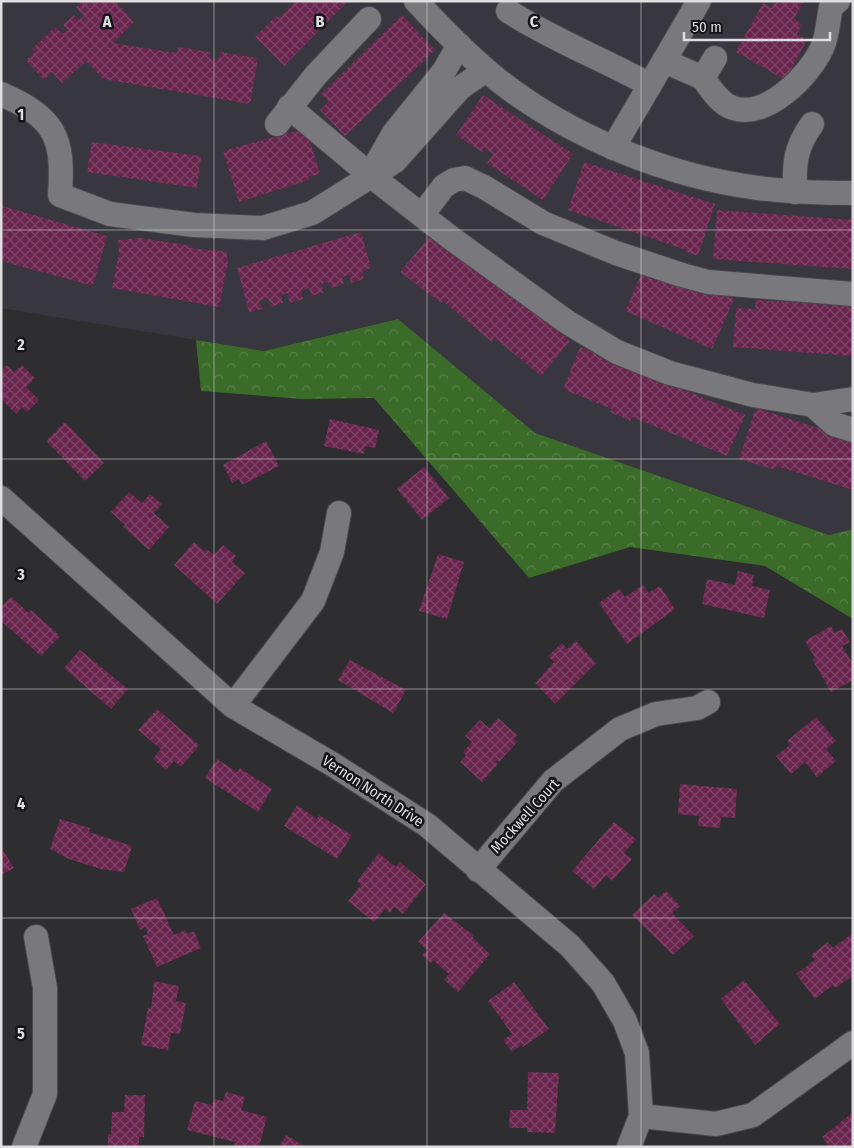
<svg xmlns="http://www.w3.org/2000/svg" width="854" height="1148" viewBox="0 0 854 1148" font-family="'Fira Sans Condensed',sans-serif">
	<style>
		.built { fill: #38363e }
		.forest { fill: url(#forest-crowns) }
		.building { fill: url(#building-cross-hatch) }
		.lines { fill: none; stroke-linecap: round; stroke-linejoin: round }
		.minor-casing { stroke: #4a494c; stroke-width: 26 }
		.minor { stroke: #79787c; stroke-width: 24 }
		.grid { fill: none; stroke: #dfdee0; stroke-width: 1; stroke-opacity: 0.55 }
		.labels { text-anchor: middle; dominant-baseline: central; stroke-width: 5; stroke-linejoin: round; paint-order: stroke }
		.street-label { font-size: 15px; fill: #dfdee0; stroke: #161517 }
		.grid-label { font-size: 16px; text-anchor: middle; font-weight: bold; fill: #dfdee0; stroke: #161517; stroke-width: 5; stroke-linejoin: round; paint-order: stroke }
	</style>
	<defs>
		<pattern id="forest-crowns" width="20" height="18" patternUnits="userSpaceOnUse" patternTransform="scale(1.25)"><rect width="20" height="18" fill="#3b6b29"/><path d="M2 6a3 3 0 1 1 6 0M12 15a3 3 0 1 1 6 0" fill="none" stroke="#578048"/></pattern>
		<pattern id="building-cross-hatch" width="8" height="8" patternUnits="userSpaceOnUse" patternTransform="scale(1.25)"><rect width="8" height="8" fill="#69254e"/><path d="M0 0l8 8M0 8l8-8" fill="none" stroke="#7e4467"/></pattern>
	</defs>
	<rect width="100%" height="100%" fill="#2e2d30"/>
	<path class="built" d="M1 1H853V529L829 535 535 433 398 319 264 351 1 308Z"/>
	<path class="forest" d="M398 319 535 433 829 535 853 529V619L765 566 630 547 529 578 374 398 302 399 201 391 196 340 264 351Z"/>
	<g class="building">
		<path d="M82 1H115L134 22 113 43 177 53 178 47 210 52 209 58 218 60 220 52 258 58 250 104 103 79 86 61 62 83 52 72 44 80 26 60 35 52 32 49 55 27 63 34 67 30 63 25 74 15 79 20 84 16 76 7Z"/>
		<path d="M296 1H348L284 66 255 37 276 16 279 18Z"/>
		<path d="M775 1H804L794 19 802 24 797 34 807 40 785 80 736 52 763 3 772 8Z"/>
		<path d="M402 15 435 50 345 136 320 110 329 102 321 94Z"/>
		<path d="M483 95 573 154 543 200 487 163 493 154 484 148 482 152 456 135Z"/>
		<path d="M306 128 320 174 308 177 309 180 239 202 223 151Z"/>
		<path d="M92 142 201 156 197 188 87 172Z"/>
		<path d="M584 162 715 204 698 256 686 252V250L568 210Z"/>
		<path d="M2 206 107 236 93 286 1 261Z"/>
		<path d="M717 210 853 220V269L713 259Z"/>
		<path d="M436 229 570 341 541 376 495 338 492 342 443 301 441 303 400 272Z"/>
		<path d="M361 232 371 268 362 271 364 279 351 283 349 275 342 277 344 284 331 288 329 282 321 284 324 292 311 296 309 288 301 291 303 299 290 303 287 293 281 295 283 303 271 307 268 298 259 301 262 309 249 312 237 268Z"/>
		<path d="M141 238 193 246 187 247 206 250 226 251 228 262 219 307 112 288 119 253 118 240Z"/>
		<path d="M658 271 695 282 734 299 712 349 625 311 641 275 654 280Z"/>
		<path d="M756 300 853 306V356L733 347 736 308 755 309Z"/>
		<path d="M580 347 745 415 727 456 632 417 630 421 610 412 612 409 563 389Z"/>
		<path d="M7 365 14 372 22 365 35 378 26 387 39 400 27 412 22 407 16 414 1 399V370Z"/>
		<path d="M756 408 853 439V490L776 466 775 470 739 459Z"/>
		<path d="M330 419 379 430 375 448 365 446 364 454 324 446Z"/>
		<path d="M65 422 104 463 85 481 46 441Z"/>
		<path d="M266 441 279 466 242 485 239 479 232 483 223 465Z"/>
		<path d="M424 467 449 498 422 520 397 489Z"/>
		<path d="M129 492 142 503 150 494 162 504 154 513 169 527 149 550 123 527 125 525 111 512Z"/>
		<path d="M194 542 205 552 207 549 214 555 223 545 236 556 232 562 245 573 217 604 174 565Z"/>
		<path d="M438 554 464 562 447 619 419 611Z"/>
		<path d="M738 571 754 575 752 586 770 590 764 618 702 604 707 579 735 585Z"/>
		<path d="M643 585 648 593 660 586 675 609 627 644 599 603 619 589 625 597Z"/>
		<path d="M11 597 29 613 31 610 60 636 41 656 1 621V607Z"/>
		<path d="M831 626 835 633 842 629 850 642 842 646 853 664V680L831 692 812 659 815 658 805 641Z"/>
		<path d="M576 641 596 663 555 704 535 683 554 662 548 656 562 643 567 649Z"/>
		<path d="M80 650 128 689 111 709 64 668Z"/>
		<path d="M350 660 406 690 393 713 338 680Z"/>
		<path d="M157 709 199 745 181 767 174 761 166 770 153 759 161 749 138 730Z"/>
		<path d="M816 717 836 741 826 749 836 761 817 777 805 762 791 774 776 756 791 744 787 741Z"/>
		<path d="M498 718 517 735 514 740 517 742 499 762 497 760 495 762 498 764 482 782 460 762 466 755 463 752 472 742 465 736 480 720 489 728Z"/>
		<path d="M217 759 237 772 240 768 272 789 258 812 205 778Z"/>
		<path d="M680 784 737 789 735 818 721 817 720 828 698 826 699 816 678 814Z"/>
		<path d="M297 805 317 819 319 815 352 835 337 859 284 826Z"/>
		<path d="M60 819 90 828 89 832 132 846 124 872 101 869 69 859 50 849Z"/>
		<path d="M614 822 636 839 624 853 632 859 612 881 606 875 594 889 572 871Z"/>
		<path d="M1 847 14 868 1 875Z"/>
		<path d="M379 853 396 867 400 862 426 884 403 914 394 907 390 913 385 909 374 922 348 901 361 885 357 881Z"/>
		<path d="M666 891 680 906 672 913 694 936 673 955 632 915 654 894 658 898Z"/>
		<path d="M157 898 174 935 185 930 187 934 194 931 201 948 157 967 143 936 148 934 145 927 140 930 131 909Z"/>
		<path d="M444 913 473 935V938L490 954 458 992 444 980 449 974 433 960 431 963 422 955 427 950 418 942Z"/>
		<path d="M853 933V970L851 972 853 976 835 988 833 985 815 999 796 974 815 960 811 955 828 942 833 948Z"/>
		<path d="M744 980 780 1024 755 1045 721 999Z"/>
		<path d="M154 981 179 986 176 1001 186 1003 180 1034 171 1033 168 1050 141 1045 148 1008 151 1009Z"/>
		<path d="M514 982 549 1029 523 1047 521 1045 512 1052 503 1040 512 1034 488 1001Z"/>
		<path d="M528 1072 559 1073 555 1133 527 1132V1128H509L510 1110H527Z"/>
		<path d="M226 1092 245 1097 241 1110 267 1117 259 1147H240L234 1145 235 1142 187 1130 195 1101 212 1105 214 1099 223 1101Z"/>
		<path d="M125 1095H145L144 1137H139V1147H108V1134H111L112 1112H124Z"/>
		<path d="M851 1114 853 1147H829L822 1137Z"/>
		<path d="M286 1135 306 1147H279Z"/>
	</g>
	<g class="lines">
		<g class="minor-casing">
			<g id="minor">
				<path d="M416 1C442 29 468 56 498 80 570 137 667 176 758 188 790 192 821 193 853 193"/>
				<path d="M508 11C553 40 603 59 650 85"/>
				<path d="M664 61 703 78 715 58"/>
				<path d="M703 78C710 88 720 104 733 108 767 119 809 76 822 48 828 35 828 20 831 7L838 1"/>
				<path d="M1 94C56 118 64 138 60 195L110 214 194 225 263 228 312 213 395 161 460 88 486 70"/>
				<path d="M289 107 370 175 451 238 567 322 617 352 670 373 753 395 813 405 853 399"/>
				<path d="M277 124 316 75 369 19"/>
				<path d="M613 148 699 1"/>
				<path d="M370 175 394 133 444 71 459 45"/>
				<path d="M795 192C794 163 795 148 812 124"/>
				<path d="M422 215 444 186 454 180 465 178 484 187 543 223 616 253 682 275 708 282 853 294"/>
				<path d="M813 405 834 424 853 430"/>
				<path d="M1 498 233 706 332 764 427 825 570 946 603 983 625 1021 637 1053 641 1116 629 1147"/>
				<path d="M233 706 313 601 332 552 339 513"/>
				<path d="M478 870 553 781 620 729 656 714 697 708 708 702"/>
				<path d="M641 1116 716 1124 753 1115 853 1043"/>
				<path d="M24 1147 45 1094V988L36 937"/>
			</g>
		</g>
		<use href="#minor" class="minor"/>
	</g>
	<path class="grid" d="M214 1V1147M427 1V1147M641 1V1147M1 230H853M1 459H853M1 689H853M1 918H853"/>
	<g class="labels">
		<g class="street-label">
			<text transform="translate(373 791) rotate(33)">Vernon North Drive</text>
			<text transform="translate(525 816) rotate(-48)">Mockwell Court</text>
		</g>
	</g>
	<g class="grid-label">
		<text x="107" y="27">A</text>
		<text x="320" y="27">B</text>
		<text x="534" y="27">C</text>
		<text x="21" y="120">1</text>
		<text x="21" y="350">2</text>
		<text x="21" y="580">3</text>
		<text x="21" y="809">4</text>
		<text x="21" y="1039">5</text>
	</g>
	<rect width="854" height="1148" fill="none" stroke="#dfdee0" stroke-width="5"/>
	<path d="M684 32v8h146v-8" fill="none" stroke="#dfdee0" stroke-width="2.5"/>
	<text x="692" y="32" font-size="15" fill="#dfdee0" stroke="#161517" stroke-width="4" paint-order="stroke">50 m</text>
</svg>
